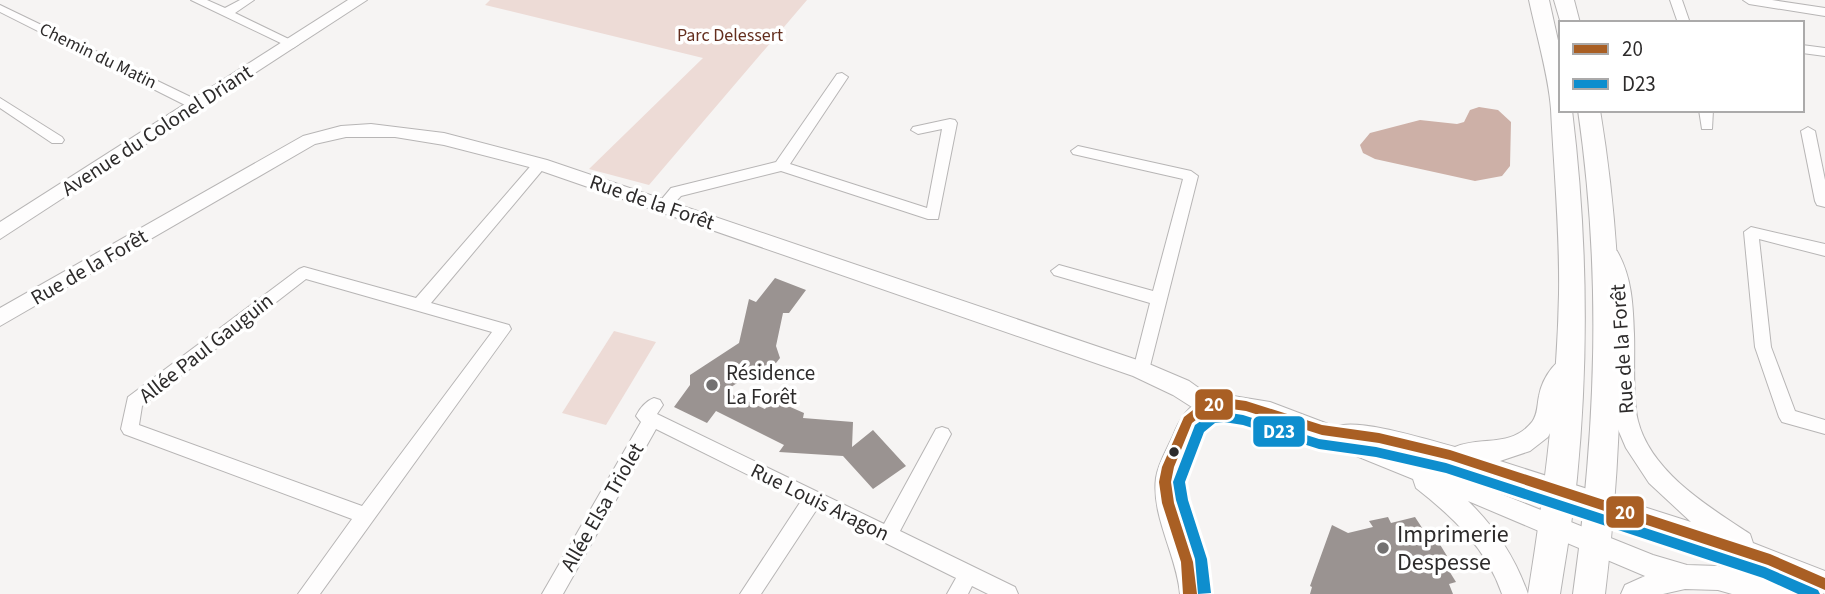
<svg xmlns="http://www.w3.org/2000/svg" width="1825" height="594" viewBox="0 0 1825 594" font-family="'Source Sans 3',sans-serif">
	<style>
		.green { fill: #eddbd6 }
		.water { fill: #cdb0a7 }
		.building { fill: #9a9391 }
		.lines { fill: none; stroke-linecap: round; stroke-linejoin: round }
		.minor-casing { stroke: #b7b5b5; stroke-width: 2 }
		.tertiary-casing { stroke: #b7b5b5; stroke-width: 2 }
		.primary-casing { stroke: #b7b5b5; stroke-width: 2 }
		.minor { fill: #fefdfd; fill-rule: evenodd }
		.tertiary { fill: #fefdfd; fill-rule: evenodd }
		.primary { fill: #fefdfd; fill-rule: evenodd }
		.bus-1-casing { stroke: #fff; stroke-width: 6 }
		.bus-2-casing { stroke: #fff; stroke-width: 6 }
		.bus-1 { fill: #a95f24; fill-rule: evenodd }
		.bus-2 { fill: #0e8ece; fill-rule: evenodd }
		.poi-dot { fill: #737171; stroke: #fff; stroke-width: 2.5 }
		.bus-dot { fill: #2d2b2b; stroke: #fff; stroke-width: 2.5 }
		.labels { text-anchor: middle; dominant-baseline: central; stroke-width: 7; stroke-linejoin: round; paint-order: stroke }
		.far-park-label { font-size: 18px; fill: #642e1e; stroke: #fff }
		.far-street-label { font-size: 18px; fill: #2d2b2b; stroke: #fff }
		.street-label { font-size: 21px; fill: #2d2b2b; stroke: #fff }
		.poi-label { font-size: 21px; fill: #2d2b2b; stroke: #fff; text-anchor: start }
		.near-poi-label { font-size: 24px; fill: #2d2b2b; stroke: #fff; text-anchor: start }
		.line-badge { stroke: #fff; stroke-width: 2.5 }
		.badge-label { font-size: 19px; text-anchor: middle; font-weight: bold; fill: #fff }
	</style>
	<rect width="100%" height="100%" fill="#f6f4f3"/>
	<g class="green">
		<path d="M490 0H807L649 185 589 169 703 58 485 5Z"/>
		<path d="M614 331 656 342 606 425 562 413Z"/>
	</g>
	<path class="water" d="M1479 107 1498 110 1511 122 1510 166 1502 176 1475 181 1375 159 1363 153 1360 145 1370 133 1420 120 1457 124 1464 122 1470 110Z"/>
	<g class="building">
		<path d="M775 278 806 290 789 313H783L776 346 780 358 776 363 763 366 725 391 765 409 772 399 804 413 803 418 853 422 852 447 873 430 906 466 873 489 843 456 779 452 784 445 716 411 707 423 674 407 690 385V375L739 343 749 299 756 302Z"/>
		<path d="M1388 517 1391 523 1415 517 1430 540 1436 538 1447 556 1441 558 1456 582 1449 584 1453 594H1310L1312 587 1310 586 1332 525 1348 533 1373 527 1369 521Z"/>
	</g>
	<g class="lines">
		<g class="minor-casing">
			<g id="minor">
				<path d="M191 0H207L225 8 240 0H254L235 13 299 44 293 48 289 47Z"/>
				<path d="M1670 0H1682L1690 23H1678Z"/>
				<path d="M1743 0H1772L1825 8V16L1749 4Z"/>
				<path d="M0 5 199 101 201 104 194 108 189 107 0 12Z"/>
				<path d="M1802 45 1825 48V56L1802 53Z"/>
				<path d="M842 73 848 77 790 164 927 208 942 129 918 134 911 130 913 127 950 119 955 120 957 123 938 219H928L781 171 681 196 668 210H658L656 206 671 188 776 162 837 74Z"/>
				<path d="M0 98 62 137 64 140 62 143H52L0 108Z"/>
				<path d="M1699 110H1713L1712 129H1702Z"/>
				<path d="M1808 127 1815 131 1825 180V207L1817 205 1815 201 1801 131Z"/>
				<path d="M1078 146 1191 171 1198 176 1149 370 1147 375 1141 377 1135 375 1133 370 1150 303 1054 275 1051 271 1059 265 1153 291 1183 179 1073 154 1071 151Z"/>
				<path d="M540 159 545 161 547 164 545 167 431 303 509 325 511 329 320 594H298L352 519 124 434 121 429 128 397 299 269 304 267 416 298 535 161ZM306 279 492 332 362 506 139 425 142 406Z"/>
				<path d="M1751 227 1825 244V256L1759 239 1771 347 1795 411 1825 420V434L1782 422 1779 417 1755 347 1744 232Z"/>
				<path d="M654 398 660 400 663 405 657 414 884 524 936 429 942 427 948 429 951 434 900 531 1015 587 1018 594H988L972 586 968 594H947L956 578 817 509 761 594H740L801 501 656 429 563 594H542L641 422 636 416C640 408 646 401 654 398Z"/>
				<path d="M1206 399 1212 401 1215 406 1193 430 1178 465 1174 481 1177 508 1195 565 1200 594H1180C1177 556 1151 516 1156 478 1158 464 1166 451 1172 438 1179 420 1187 405 1206 399Z"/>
			</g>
		</g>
		<g class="tertiary-casing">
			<g id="tertiary">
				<path d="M348 0H367L0 239V222Z"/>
				<path d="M371 124 444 133 547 160 1149 364 1189 381 1210 396 1227 395 1270 402 1336 427C1356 417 1432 441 1455 447 1481 436 1511 448 1532 422 1538 414 1537 405 1539 396 1542 379 1558 351 1577 358L1580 364 1563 389 1559 416 1548 437 1530 451 1500 461 1691 522 1649 483 1626 448 1614 420 1612 293 1600 256 1603 251 1610 248 1617 251C1632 277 1633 305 1634 334 1635 359 1632 398 1638 421 1651 472 1709 507 1750 534L1753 543 1825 571V594L1660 535 1480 476 1399 453 1653 555 1687 565 1718 566 1779 581 1788 585 1792 594H1732L1718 590 1685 589 1663 594H1621L1625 585 1645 576 1468 501C1496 528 1515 557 1528 594H1502C1487 549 1453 517 1416 488L1413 479 1270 421 1227 414 1206 416 1173 395 1133 376 533 168 444 145 395 137H346L315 144 0 326V308L303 136 341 126Z"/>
			</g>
		</g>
		<g class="primary-casing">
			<g id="primary">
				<path d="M1529 0H1549L1561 54V110H1572C1587 232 1589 356 1577 478 1573 517 1566 555 1560 594H1528C1544 494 1557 395 1559 294 1560 232 1554 170 1551 109 1549 77 1536 33 1529 0Z"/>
				<path d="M1554 0H1574L1580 23 1561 24Z"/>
				<path d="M1578 110H1600C1627 274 1625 429 1605 594H1573C1596 430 1602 275 1578 110Z"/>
			</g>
		</g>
		<use href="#minor" class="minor"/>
		<use href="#tertiary" class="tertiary"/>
		<use href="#primary" class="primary"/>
		<g class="bus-1-casing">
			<path id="bus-1" d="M1224 398 1246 401 1322 425 1379 433 1450 450 1770 554 1825 578V590L1768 565 1450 460 1379 443 1322 435 1246 411 1224 408 1209 410 1192 423 1174 467 1171 482 1174 503 1193 562 1197 594H1183L1181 562 1162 503 1159 482 1162 467 1184 417 1202 403Z"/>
		</g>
		<g class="bus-2-casing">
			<path id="bus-2" d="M1224 412 1243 415 1319 439 1376 447 1446 463 1765 567 1818 590 1820 594H1798L1763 578 1446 473 1376 457 1319 449 1243 425 1224 422 1215 423 1204 432 1185 482 1188 500 1207 559 1211 593 1198 594 1195 559 1176 500 1173 482 1195 425 1208 416Z"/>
		</g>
		<use href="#bus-1" class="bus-1"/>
		<use href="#bus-2" class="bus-2"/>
	</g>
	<g class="poi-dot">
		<circle cx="712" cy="385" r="7"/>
		<circle cx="1383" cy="548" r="7"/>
	</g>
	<circle class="bus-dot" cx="1174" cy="452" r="6"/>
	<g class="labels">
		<g class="far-park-label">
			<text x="730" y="35">Parc Delessert</text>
		</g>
		<g class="far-street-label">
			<text transform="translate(98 56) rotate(26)">Chemin du Matin</text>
		</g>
		<g class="street-label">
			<text transform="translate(157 130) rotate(-33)">Avenue du Colonel Driant</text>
			<text transform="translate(652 202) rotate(19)">Rue de la Forêt</text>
			<text transform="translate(89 267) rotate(-30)">Rue de la Forêt</text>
			<text transform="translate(206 348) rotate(-38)">Allée Paul Gauguin</text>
			<text transform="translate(1622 349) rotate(-94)">Rue de la Forêt</text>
			<text transform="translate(820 502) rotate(26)">Rue Louis Aragon</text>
			<text transform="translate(602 507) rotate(-60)">Allée Elsa Triolet</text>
		</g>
		<g class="poi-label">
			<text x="726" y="373">Résidence<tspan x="726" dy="24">La Forêt</tspan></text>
		</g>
		<g class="near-poi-label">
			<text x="1397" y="534">Imprimerie<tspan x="1397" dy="28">Despesse</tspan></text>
		</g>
	</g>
	<g class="line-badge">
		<rect x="1194" y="388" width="40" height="33" rx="7" fill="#a95f24"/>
		<rect x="1252" y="415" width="54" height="33" rx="7" fill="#0e8ece"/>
		<rect x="1605" y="495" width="40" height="34" rx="7" fill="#a95f24"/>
	</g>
	<g class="badge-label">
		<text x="1214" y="411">20</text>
		<text x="1279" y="438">D23</text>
		<text x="1625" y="519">20</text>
	</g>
	<rect x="1559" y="21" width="245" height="91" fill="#ffffff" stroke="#abaaaa" stroke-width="2"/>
	<rect x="1573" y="44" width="35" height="10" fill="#a95f24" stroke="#abaaaa" stroke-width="2"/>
	<text x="1622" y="56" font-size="21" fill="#2d2b2b">20</text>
	<rect x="1573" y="79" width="35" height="10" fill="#0e8ece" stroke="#abaaaa" stroke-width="2"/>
	<text x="1622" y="91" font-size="21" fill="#2d2b2b">D23</text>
</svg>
